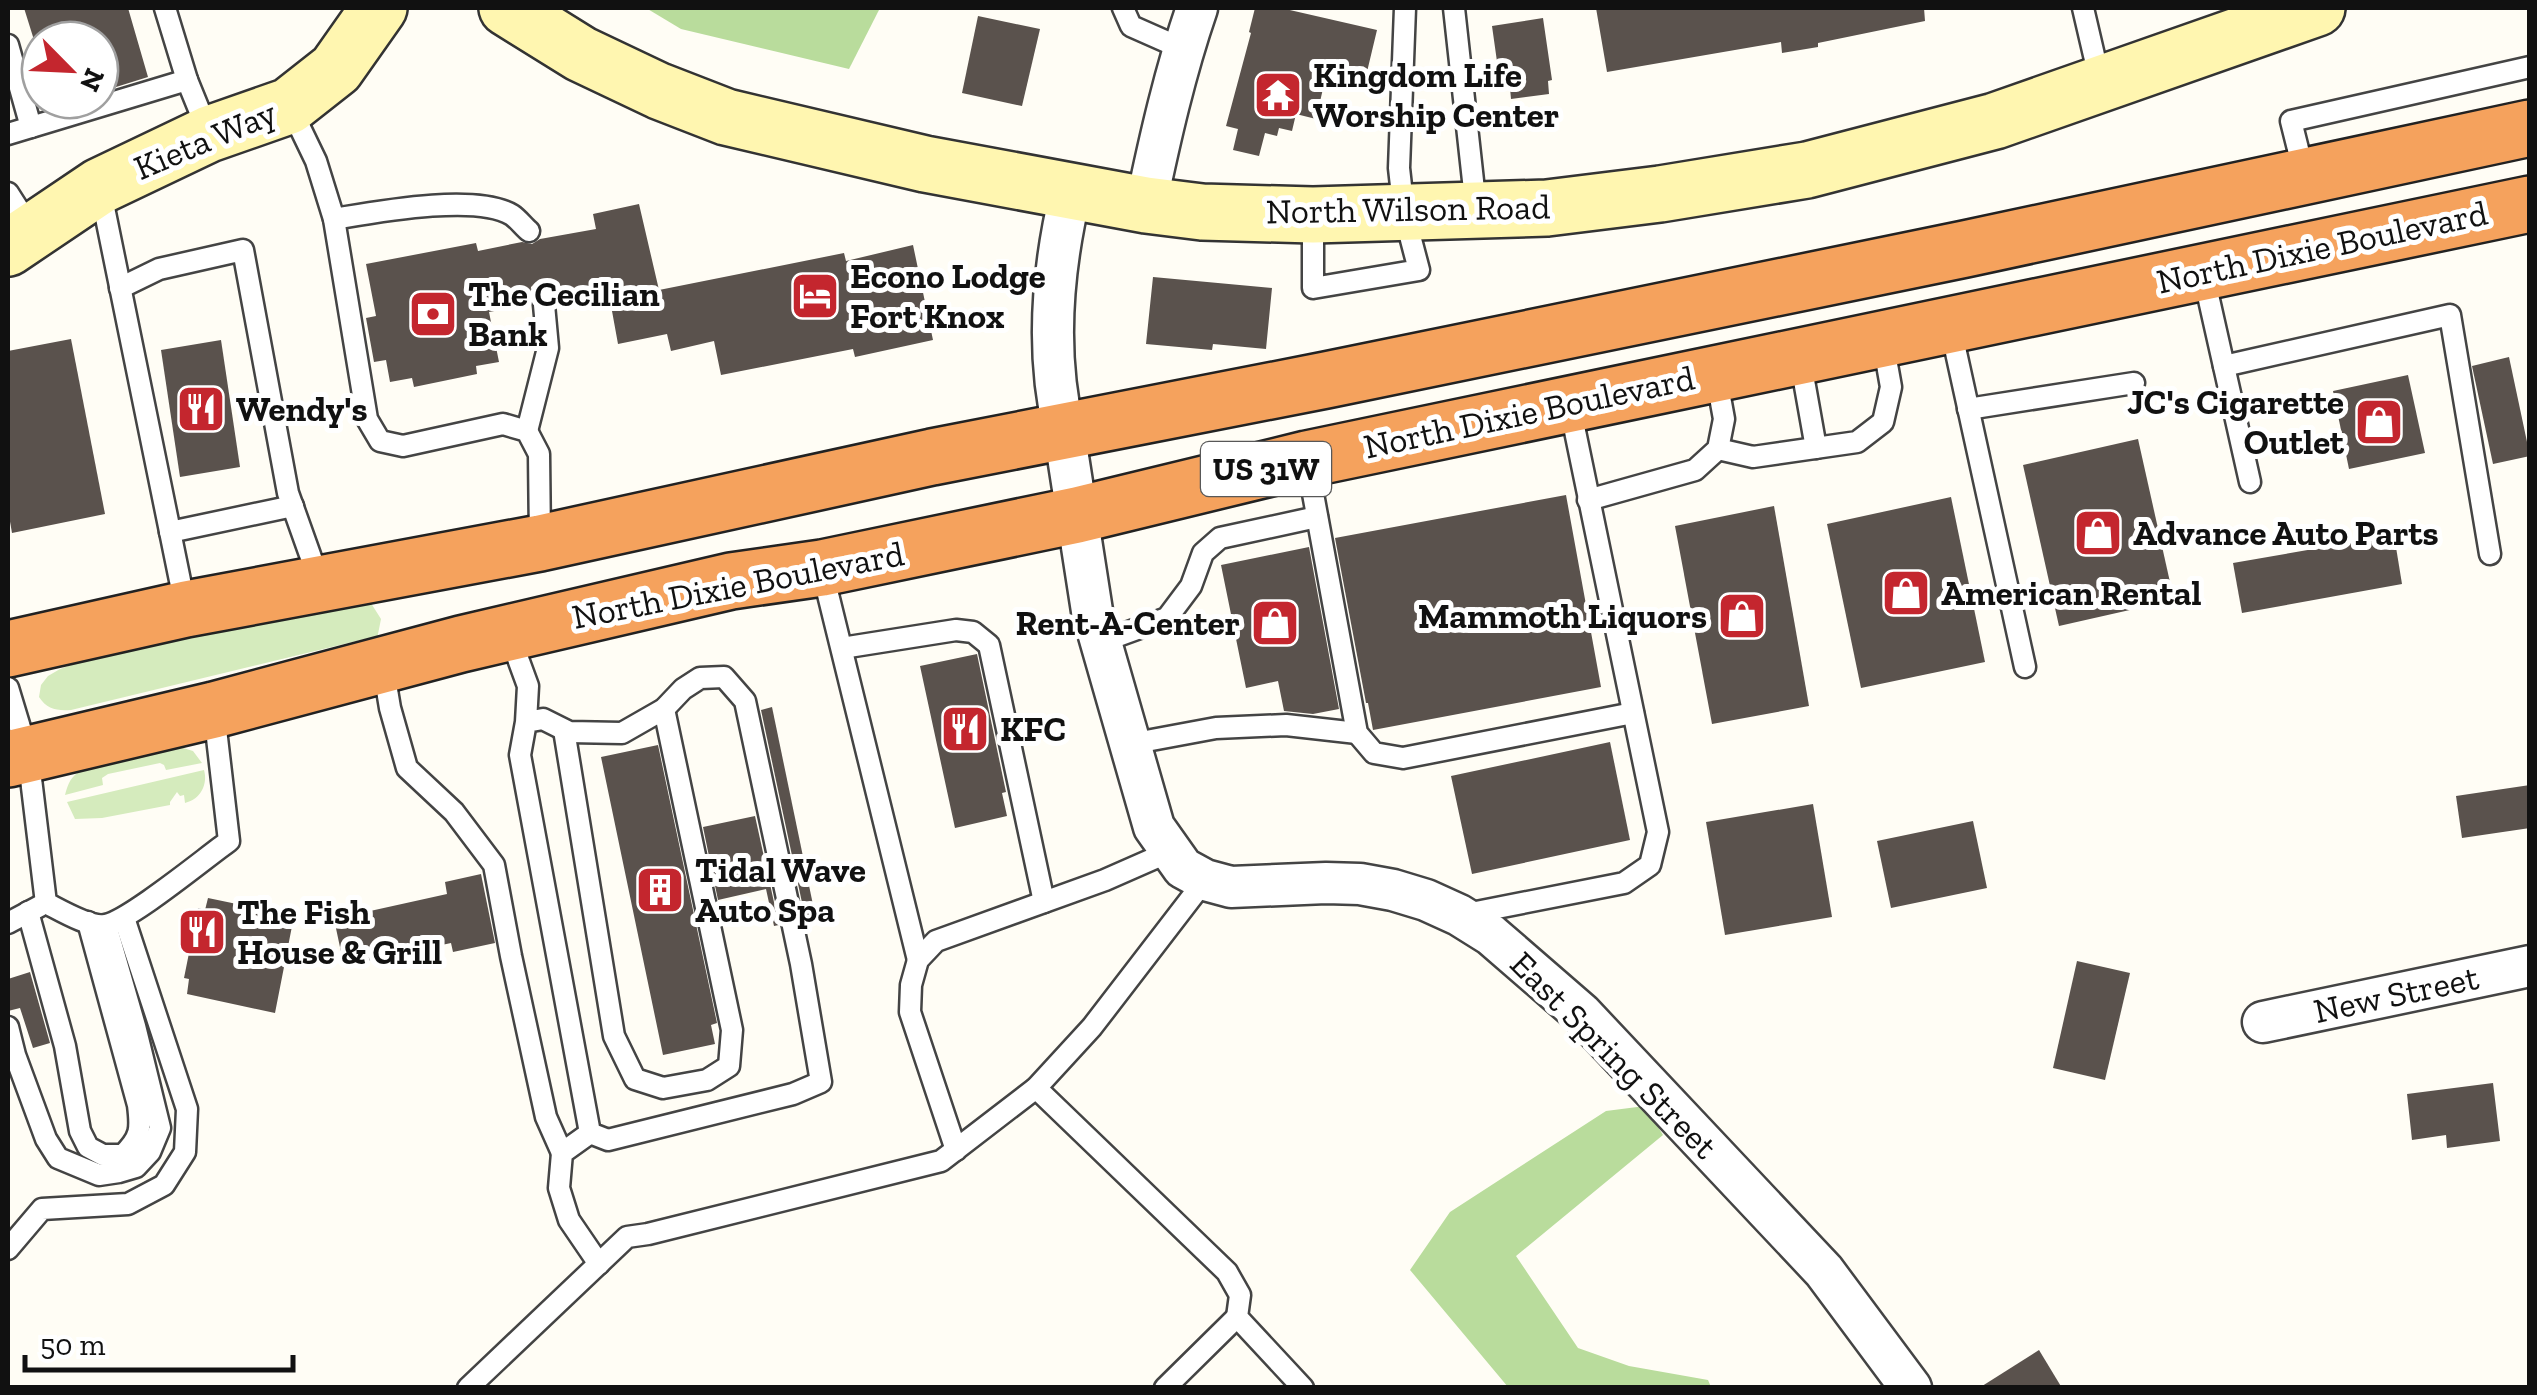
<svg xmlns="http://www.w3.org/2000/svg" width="2537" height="1395" viewBox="0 0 2537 1395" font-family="'Zilla Slab',serif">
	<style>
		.green { fill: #d5ebbd }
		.forest { fill: #b9dc9c }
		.building { fill: #5a524d }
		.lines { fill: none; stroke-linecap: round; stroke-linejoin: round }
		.lane-casing { stroke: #444; stroke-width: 25 }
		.street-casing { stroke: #444; stroke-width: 45 }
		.secondary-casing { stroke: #333; stroke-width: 60 }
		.highway-casing { stroke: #222; stroke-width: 60 }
		.lane { stroke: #fff; stroke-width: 20 }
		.street { stroke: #fff; stroke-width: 40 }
		.secondary { stroke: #fff6b0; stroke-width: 55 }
		.highway { stroke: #f5a25d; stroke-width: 55 }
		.labels { text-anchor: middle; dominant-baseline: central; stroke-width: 10; stroke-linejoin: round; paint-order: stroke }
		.shield { fill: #fff; stroke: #585858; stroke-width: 2.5 }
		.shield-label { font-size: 32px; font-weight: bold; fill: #111 }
		.poi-label { font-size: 35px; font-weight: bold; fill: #111; stroke: #fff; text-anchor: start }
		.street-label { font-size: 35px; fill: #111; stroke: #fff }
	</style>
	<rect width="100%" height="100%" fill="#fffdf5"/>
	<g class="green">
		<path d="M369 600 381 619 377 639 369 638 71 710C56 711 47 709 39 697L41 685 48 676 60 669 130 644Z"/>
		<path d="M180 747 193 751 202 763 166 770 164 765 160 763 108 774 102 778 103 785 65 795C68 783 71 776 82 770Z"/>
		<path d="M204 770C208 784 201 799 185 803L184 795 180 796 177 792 170 802V805L102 818 75 819 67 802Z"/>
	</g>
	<g class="forest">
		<path d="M646 8H880L849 69 681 29Z"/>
		<path d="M1645 1106 1663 1135 1516 1256 1578 1348 1629 1366 1708 1380 1711 1387H1508L1410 1270 1450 1212 1606 1111Z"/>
	</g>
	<g class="building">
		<path d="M24 8H128L148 77 100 92V40H34Z"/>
		<path d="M1255 8H1281L1377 30 1366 76 1328 67 1316 119 1296 114 1292 131 1279 128 1277 136 1265 133 1259 156 1233 150 1238 129 1226 126 1251 33 1249 32Z"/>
		<path d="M1596 8H1924L1925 21 1818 43V47L1782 53 1781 42 1607 72Z"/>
		<path d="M978 16 1040 29 1022 106 962 93Z"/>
		<path d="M1543 18 1552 80 1548 81 1549 94 1511 99 1510 88 1501 90 1492 26Z"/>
		<path d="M639 204 659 290 844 253 846 261 913 245 933 340 855 357 853 349 721 375 714 341 671 351 667 334 618 344 608 289 557 299 554 285 543 280 536 282 531 287 530 304 489 312 499 362 476 366 477 374 414 387 412 378 390 382 386 360 374 362 366 318 376 316 366 264 476 243 478 251 522 242 532 244 540 239 596 229 593 214Z"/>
		<path d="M1153 277 1272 288 1266 349 1213 344 1212 350 1146 344Z"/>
		<path d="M71 339 105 514 12 533 8 510V351Z"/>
		<path d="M221 340 240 467 180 477 161 350Z"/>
		<path d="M2509 357 2530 456 2493 464 2472 366Z"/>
		<path d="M2408 375 2425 453 2349 469 2333 391Z"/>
		<path d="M2138 439 2174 600 2059 626 2023 465Z"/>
		<path d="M1566 495 1601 687 1373 730 1368 703H1366L1335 538Z"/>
		<path d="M1951 497 1985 662 1861 688 1827 524Z"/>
		<path d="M1774 506 1809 706 1712 724 1675 526Z"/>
		<path d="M2394 535 2402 584 2242 613 2233 563Z"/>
		<path d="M1309 547 1339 709 1313 714 1284 711 1278 681 1246 688 1221 565Z"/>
		<path d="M977 654 1006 792 1002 793 1007 816 955 828 920 666Z"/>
		<path d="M772 707 817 924 807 926 761 710Z"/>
		<path d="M1610 742 1630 840 1472 874 1451 776Z"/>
		<path d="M658 745 717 1023 711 1025 715 1044 663 1055 601 757Z"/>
		<path d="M2530 785V828L2462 838 2456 796Z"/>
		<path d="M1813 804 1832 917 1725 935 1706 822Z"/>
		<path d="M755 816 779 925 774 926 766 889 718 900 703 827Z"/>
		<path d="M1973 821 1987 888 1891 908 1877 841Z"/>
		<path d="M481 874 495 943 453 952 451 943 344 966 334 919 447 894 445 882Z"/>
		<path d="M208 898 294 916 275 1013 187 994 189 979 184 978 198 908 205 910Z"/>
		<path d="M2077 961 2130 973 2105 1080 2053 1068Z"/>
		<path d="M30 972 50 1043 33 1048 20 1008 8 1011V979Z"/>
		<path d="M2493 1083 2500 1141 2447 1148 2446 1135 2412 1140 2407 1094Z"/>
		<path d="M2039 1350 2062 1388H1979Z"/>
	</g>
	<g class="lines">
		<g class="lane-casing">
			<g id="lane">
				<path d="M1123 8 1131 26 1183 49"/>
				<path d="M1454 8 1476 208"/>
				<path d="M2083 8 2100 81"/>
				<path d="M8 45 31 127"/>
				<path d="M187 80 209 134"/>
				<path d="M290 107 316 161 334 219 367 419 380 441 403 446 503 424 527 431 539 454 540 540"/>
				<path d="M8 134 187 80 165 8"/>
				<path d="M2304 173 2291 121 2530 67"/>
				<path d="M8 193 31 229"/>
				<path d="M101 193 185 605"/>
				<path d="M1313 217V288L1419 270 1404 213 1399 168 1405 8"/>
				<path d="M334 219C376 212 476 193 512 215 518 219 524 227 529 231"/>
				<path d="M2203 273 2250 482"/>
				<path d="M120 288 159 269 243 250 288 493 319 580"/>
				<path d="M1950 325 2025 667"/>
				<path d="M1800 358 1816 448"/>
				<path d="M2224 366 2450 315 2490 554"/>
				<path d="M1968 409 2134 383"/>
				<path d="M527 431 548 348 543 294"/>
				<path d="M1718 449 1753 457 1857 442 1883 422 1891 387 1883 342"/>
				<path d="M1307 461 1357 733 1374 753 1403 758 1633 713"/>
				<path d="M1588 500 1695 470 1718 449 1724 419 1716 375"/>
				<path d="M170 532 293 506"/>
				<path d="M822 570 918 960"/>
				<path d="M509 634 528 686 526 722 520 755 590 1133 608 1140 793 1094 821 1082 801 964 745 701 724 677 700 678 683 689 664 709 622 733 569 732 543 719 526 722"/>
				<path d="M1101 642 1167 618 1191 586 1203 553 1220 538 1317 517"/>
				<path d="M842 648 956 630 973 632 989 645 1044 902"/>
				<path d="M383 666 390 708 407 768 454 812 494 865 511 956 546 1117 562 1153"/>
				<path d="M8 688 28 754 46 903C60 910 90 928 105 925 129 921 205 858 229 841L214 712"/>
				<path d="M564 730 614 1036 635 1079 663 1088 707 1080 729 1066 732 1030 664 709"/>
				<path d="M1130 744 1216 728 1286 725 1357 733"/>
				<path d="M28 912 65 1046 80 1131 88 1147 103 1155H123C141 1137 141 1129 138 1105L88 922"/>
				<path d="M1461 915 1624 883 1650 865 1658 832 1570 407"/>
				<path d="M8 923 40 906"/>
				<path d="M8 1027 15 1055 46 1139 58 1158 99 1175 119 1172 136 1167 150 1152 160 1128 135 1026 106 925"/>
				<path d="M1036 1088 1227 1272 1240 1295 1237 1317 1303 1388"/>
				<path d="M590 1133 562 1153 559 1188 569 1220 599 1264"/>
				<path d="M956 1150 910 1012 911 985 918 960 936 941 1105 880 1171 851"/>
				<path d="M8 1249 42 1209 128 1204 164 1185 185 1152 187 1109 124 918"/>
				<path d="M468 1388 627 1237 648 1234 941 1161 1036 1088 1092 1027 1205 880"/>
				<path d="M1165 1388 1237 1317"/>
			</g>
		</g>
		<g class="street-casing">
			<g id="street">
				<path d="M1071 191C1052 270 1045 351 1064 431L1092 611 1154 827 1183 868 1205 880 1231 887 1326 883 1360 884 1393 890 1426 900 1459 915 1491 935 1581 1013 1824 1271 1911 1388"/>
				<path d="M1146 205C1160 138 1175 72 1197 8"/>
				<path d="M2263 1022 2530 966"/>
			</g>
		</g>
		<g class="secondary-casing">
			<g id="secondary">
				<path d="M507 8 581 54 659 91 726 117 925 164 1146 205 1202 212 1313 215 1547 208 1660 194 1807 170 1995 121 2317 8"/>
				<path d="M8 248 100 186 209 134 289 106 336 69 379 8"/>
			</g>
		</g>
		<g class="highway-casing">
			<g id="highway">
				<path d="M8 649 186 609 540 543 932 457 1326 380 1965 249 2530 128"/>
				<path d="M8 759 214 710 461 644 731 581 822 568 1077 515 1307 459 2530 204"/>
			</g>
		</g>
		<use href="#lane" class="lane"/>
		<use href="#street" class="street"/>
		<use href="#secondary" class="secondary"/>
		<use href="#highway" class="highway"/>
	</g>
	<defs>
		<g id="temple-square" transform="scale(2.5)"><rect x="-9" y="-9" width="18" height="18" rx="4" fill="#c4262e" stroke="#fff"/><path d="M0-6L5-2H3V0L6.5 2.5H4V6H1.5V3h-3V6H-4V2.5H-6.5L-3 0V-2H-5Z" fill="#fff"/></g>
		<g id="hotel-square" transform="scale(2.5)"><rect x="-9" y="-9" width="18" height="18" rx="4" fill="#c4262e" stroke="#fff"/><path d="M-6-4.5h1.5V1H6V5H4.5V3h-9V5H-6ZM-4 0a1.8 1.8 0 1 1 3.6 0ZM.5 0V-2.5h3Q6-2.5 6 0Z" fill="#fff"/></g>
		<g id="bank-square" transform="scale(2.5)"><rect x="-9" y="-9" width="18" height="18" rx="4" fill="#c4262e" stroke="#fff"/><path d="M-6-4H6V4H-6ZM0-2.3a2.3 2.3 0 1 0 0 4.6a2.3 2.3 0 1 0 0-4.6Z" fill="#fff"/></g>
		<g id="restaurant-square" transform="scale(2.5)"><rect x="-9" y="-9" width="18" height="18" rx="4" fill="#c4262e" stroke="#fff"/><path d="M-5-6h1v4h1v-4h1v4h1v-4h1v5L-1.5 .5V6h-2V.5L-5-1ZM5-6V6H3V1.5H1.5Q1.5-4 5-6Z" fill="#fff"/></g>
		<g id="shop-square" transform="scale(2.5)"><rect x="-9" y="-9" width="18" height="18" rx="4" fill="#c4262e" stroke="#fff"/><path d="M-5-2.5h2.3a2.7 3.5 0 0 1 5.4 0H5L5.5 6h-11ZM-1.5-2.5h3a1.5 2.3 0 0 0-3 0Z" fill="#fff"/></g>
		<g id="building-square" transform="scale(2.5)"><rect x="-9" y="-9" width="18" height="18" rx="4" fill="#c4262e" stroke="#fff"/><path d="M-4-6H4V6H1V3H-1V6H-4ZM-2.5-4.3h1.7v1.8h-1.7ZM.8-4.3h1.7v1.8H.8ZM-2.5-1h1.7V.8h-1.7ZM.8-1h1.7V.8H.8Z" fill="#fff"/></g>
	</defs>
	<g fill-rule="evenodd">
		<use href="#temple-square" x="1278" y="95"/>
		<use href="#hotel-square" x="815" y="296"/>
		<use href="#bank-square" x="433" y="314"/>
		<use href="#restaurant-square" x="201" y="409"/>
		<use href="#shop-square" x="2379" y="422"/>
		<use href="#shop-square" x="2098" y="533"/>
		<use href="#shop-square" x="1906" y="593"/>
		<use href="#shop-square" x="1742" y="616"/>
		<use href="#shop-square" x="1275" y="623"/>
		<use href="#restaurant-square" x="965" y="729"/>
		<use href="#building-square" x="660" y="890"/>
		<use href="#restaurant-square" x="202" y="932"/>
	</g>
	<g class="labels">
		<rect class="shield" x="1201" y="442" width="130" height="54" rx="8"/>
		<g class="shield-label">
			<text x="1266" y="469">US 31W</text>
		</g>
		<g class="poi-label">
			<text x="1313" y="75">Kingdom Life<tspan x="1313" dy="40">Worship Center</tspan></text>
			<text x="850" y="276">Econo Lodge<tspan x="850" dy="40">Fort Knox</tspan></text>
			<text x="468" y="294">The Cecilian<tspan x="468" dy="40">Bank</tspan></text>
			<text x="2344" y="402" text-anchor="end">JC's Cigarette<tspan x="2344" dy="40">Outlet</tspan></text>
			<text x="236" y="409">Wendy's</text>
			<text x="2133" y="533">Advance Auto Parts</text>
			<text x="1941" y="593">American Rental</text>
			<text x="1707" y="616" text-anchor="end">Mammoth Liquors</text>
			<text x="1240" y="623" text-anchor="end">Rent-A-Center</text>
			<text x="1000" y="729">KFC</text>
			<text x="695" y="870">Tidal Wave<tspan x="695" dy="40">Auto Spa</tspan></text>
			<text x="237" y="912">The Fish<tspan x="237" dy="40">House &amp; Grill</tspan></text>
		</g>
		<g class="street-label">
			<text transform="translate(205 140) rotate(-23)">Kieta Way</text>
			<text transform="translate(1408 209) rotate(-1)">North Wilson Road</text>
			<text transform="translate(2322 247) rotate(-12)">North Dixie Boulevard</text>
			<text transform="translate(1529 412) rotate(-12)">North Dixie Boulevard</text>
			<text transform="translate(738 585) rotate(-11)">North Dixie Boulevard</text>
			<text transform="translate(2396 994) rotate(-12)">New Street</text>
			<text transform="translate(1614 1055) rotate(45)">East Spring Street</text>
		</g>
	</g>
	<rect width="2537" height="1395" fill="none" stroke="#111111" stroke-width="20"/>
	<g transform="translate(70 70) rotate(114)"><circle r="48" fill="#ffffff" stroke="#a0a0a0" stroke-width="2.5"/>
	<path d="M0-8L18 38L0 25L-18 38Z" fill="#c4262e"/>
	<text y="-15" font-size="28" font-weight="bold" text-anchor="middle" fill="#111111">N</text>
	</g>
	<path d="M25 1355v15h268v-15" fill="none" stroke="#111111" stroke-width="5"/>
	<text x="40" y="1355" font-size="30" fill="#111111" stroke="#ffffff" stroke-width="8" paint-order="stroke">50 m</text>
</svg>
